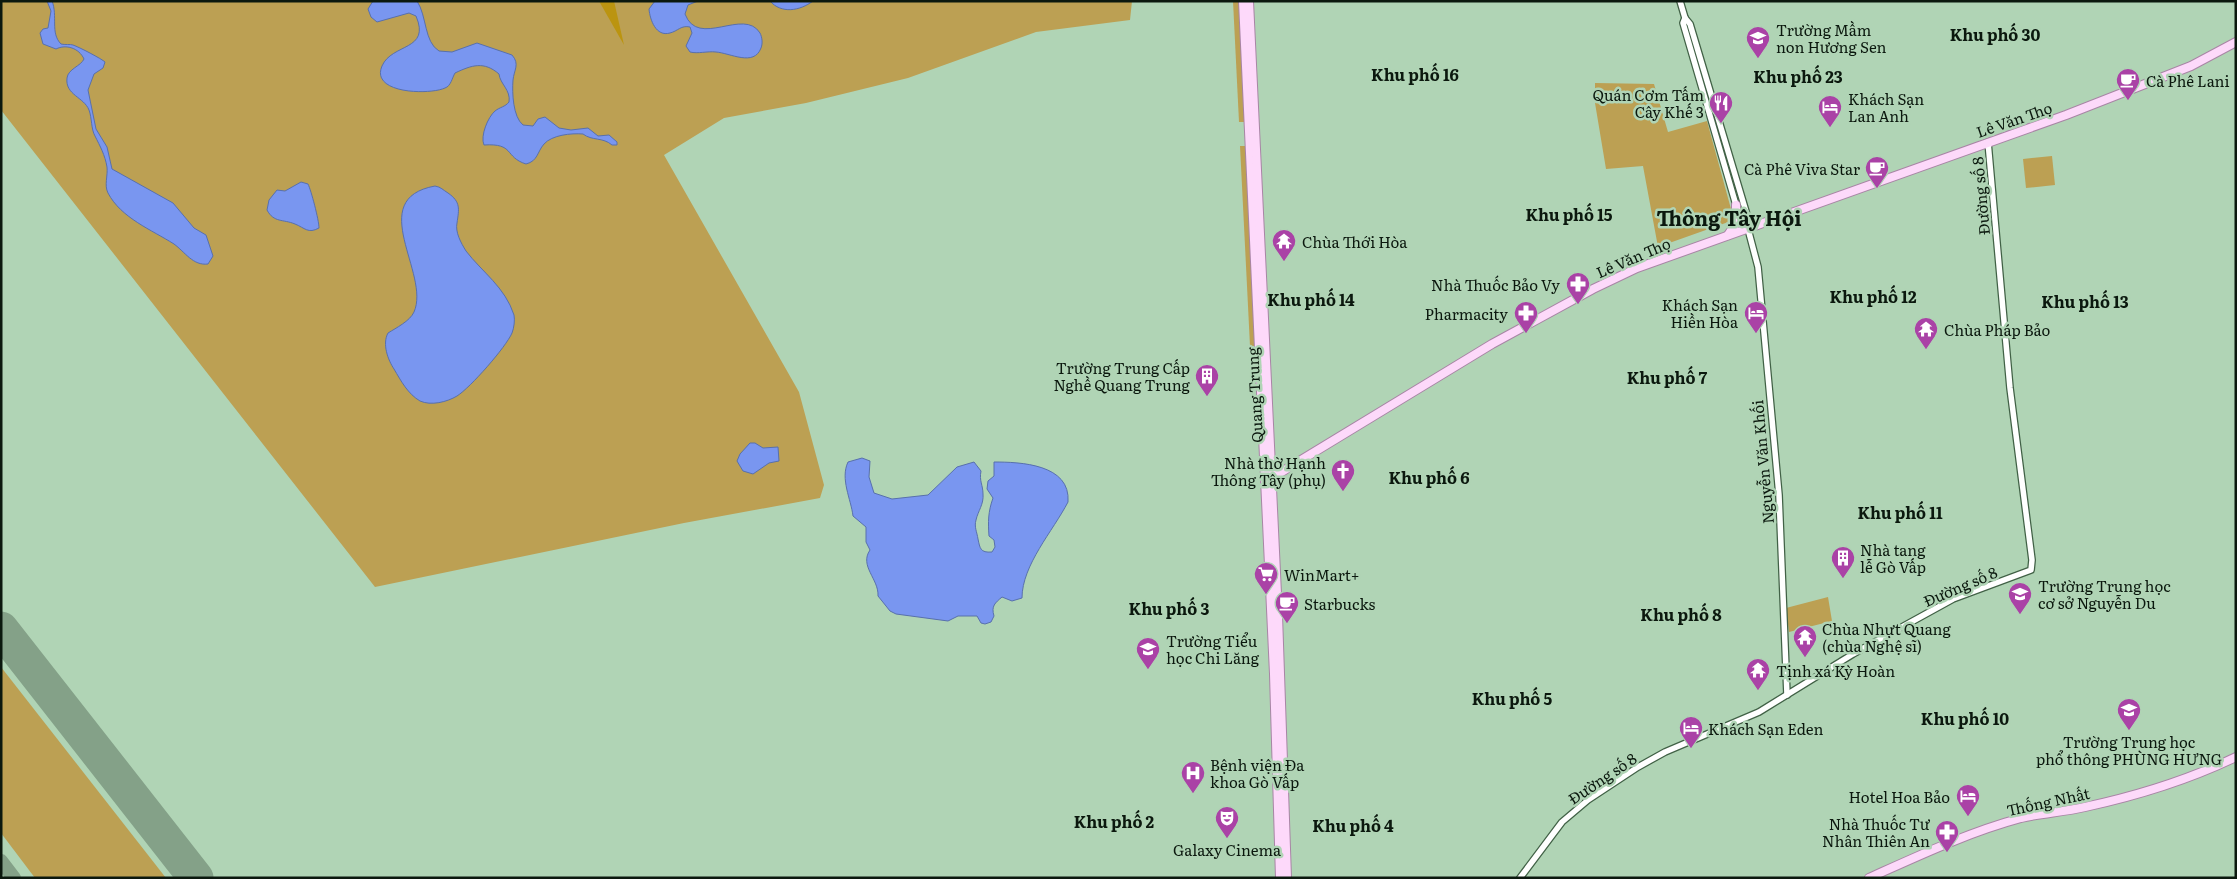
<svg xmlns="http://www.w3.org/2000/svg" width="2237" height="879" viewBox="0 0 2237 879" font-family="Literata,serif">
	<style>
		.green { fill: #bca053 }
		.forest { fill: #bb9410 }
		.water { fill: #7996f0; stroke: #5870ac }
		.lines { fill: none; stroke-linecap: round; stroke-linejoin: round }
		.taxiway { stroke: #84a188; stroke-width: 14 }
		.runway { stroke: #84a188; stroke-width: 35 }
		.minor-casing { stroke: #416146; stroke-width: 8 }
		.major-casing { stroke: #a885a5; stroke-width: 10 }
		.minor { stroke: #fff; stroke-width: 5.5 }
		.major { stroke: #fdd9fa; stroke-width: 8 }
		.labels { text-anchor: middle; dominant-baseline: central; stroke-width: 5; stroke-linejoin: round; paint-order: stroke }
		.poi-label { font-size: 15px; fill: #0b180e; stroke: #b0d4b5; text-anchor: start }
		.street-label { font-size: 15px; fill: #0b180e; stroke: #b0d4b5 }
		.neighbourhood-label { font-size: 16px; font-weight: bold; fill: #0b180e; stroke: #b0d4b5 }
		.district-label { font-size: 20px; font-weight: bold; fill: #0b180e; stroke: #b0d4b5 }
	</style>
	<rect width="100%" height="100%" fill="#b0d4b5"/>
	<g class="green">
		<path d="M1 1H1132L1130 20 1036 32 908 78 806 103 724 118 664 155 799 392 824 485 820 498 684 523 375 587 1 110Z"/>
		<path d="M1233 1H1240L1246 122H1239Z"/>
		<path d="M1595 83 1654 84 1668 132 1707 121 1734 220 1658 247 1643 166 1606 169 1595 103Z"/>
		<path d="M1240 146H1247L1255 346H1250Z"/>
		<path d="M2052 156 2055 185 2026 188 2023 159Z"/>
		<path d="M1828 597 1832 621 1789 632 1786 608Z"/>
		<path d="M1 667 166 878H35L1 833Z"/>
	</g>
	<path class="forest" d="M599 1H614L624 45Z"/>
	<g class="water">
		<path d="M47 1H52C58 16 50 33 61 44 65 45 70 44 73 45 79 47 102 59 105 62L103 68 94 74 88 90 96 129 107 147 112 169 173 203 194 228 206 235 213 256 208 264C193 266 185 252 174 244 152 230 121 218 108 193 104 185 108 176 107 167 105 155 100 146 95 136 91 129 92 118 89 110 84 97 65 95 67 78 68 69 81 66 84 59 79 48 66 44 56 49L43 44 40 33 43 29 48 28 51 11Z"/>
		<path d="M373 1H417C427 16 424 42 439 51L452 52 477 43 512 55C520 64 514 70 513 80 512 93 513 117 523 125L533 126 538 119 545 117 559 128 571 130 588 128 598 136 609 135 617 142V145H612C603 137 592 141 583 134 571 133 552 135 544 144 537 152 538 161 526 164 504 157 515 143 484 145 480 136 488 117 495 111 500 107 505 107 509 102 511 90 500 84 499 74 484 61 472 65 455 73 452 78 451 86 445 88 430 95 370 94 382 66 392 43 431 51 416 16L409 13 377 22 371 17 368 9Z"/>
		<path d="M655 1H698L688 5 685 14C698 49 744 7 760 33 762 37 763 43 761 48 754 67 730 53 716 52 707 51 698 54 690 52L686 46 692 33 690 27C681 25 678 31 670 33 656 37 650 20 649 9Z"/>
		<path d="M770 1H813C800 11 781 14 770 1Z"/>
		<path d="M301 182 308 184C311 190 319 220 319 228 308 234 305 228 295 224 283 219 274 223 267 210L269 200 277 190 285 191Z"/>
		<path d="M435 186C441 187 443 190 448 193 461 202 459 209 457 223 455 232 461 243 466 251 482 272 505 287 514 315 515 320 514 328 512 333 506 347 470 388 457 396 447 402 431 406 420 401 408 394 401 381 394 369 388 360 382 344 388 333 396 328 410 321 414 312 431 274 364 199 435 186Z"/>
		<path d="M750 443H755L763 448 778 447 779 461 769 463 753 474 743 471 737 461 740 454Z"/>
		<path d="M862 458 870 461 869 477 874 493 892 499 928 495 957 467 974 462 981 471C979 481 983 485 983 494 984 504 978 511 976 520 974 527 977 532 978 539 980 548 980 553 992 552L995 547 994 540 989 536C988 522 988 512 993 498L987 489 988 481 994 476V462C1020 462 1071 464 1068 502 1053 531 1022 565 1022 598L1012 601 1002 597C995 603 991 606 994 616L991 622 985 624 981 623 977 616H958L948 621 896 614 890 611 878 596C879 579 859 566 870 550L866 542V527L853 516C851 499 840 479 848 462Z"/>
	</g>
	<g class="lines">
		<path class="taxiway" d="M1 861 14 878"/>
		<path class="runway" d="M1 629 196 878"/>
		<g class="minor-casing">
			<g id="minor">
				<path d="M1680 1 1685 18 1690 24 1747 215 1748 229 1758 267 1779 495 1787 695"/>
				<path d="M1685 18 1683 23 1736 205 1740 217 1747 227"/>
				<path d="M1520 878 1562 822 1588 800 1638 767 1665 752 1759 712 1853 654 1953 599 2031 570 2032 560 2010 388 1988 142"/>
			</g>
		</g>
		<g class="major-casing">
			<g id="major">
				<path d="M1243 1 1274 674 1280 878"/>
				<path d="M1249 1 1278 615 1287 878"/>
				<path d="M1728 235 1736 223V205"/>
				<path d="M1265 482 1492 344 1593 289 1637 268 2066 115 2191 66 2236 42"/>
				<path d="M1869 878C1918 856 1969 832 2021 818 2042 813 2064 812 2085 807 2136 796 2188 780 2236 757"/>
			</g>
		</g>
		<use href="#minor" class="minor"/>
		<use href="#major" class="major"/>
	</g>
	<defs>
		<g id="school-pin" transform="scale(1.25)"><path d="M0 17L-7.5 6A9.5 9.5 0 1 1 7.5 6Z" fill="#aa42a6" stroke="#b0d4b5"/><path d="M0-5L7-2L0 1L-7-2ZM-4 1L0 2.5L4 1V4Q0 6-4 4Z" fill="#fff"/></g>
		<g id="cafe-pin" transform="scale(1.25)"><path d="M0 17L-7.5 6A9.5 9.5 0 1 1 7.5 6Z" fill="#aa42a6" stroke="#b0d4b5"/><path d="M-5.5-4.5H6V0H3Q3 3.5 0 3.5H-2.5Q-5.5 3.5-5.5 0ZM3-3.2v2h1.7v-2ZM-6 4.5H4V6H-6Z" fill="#fff"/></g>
		<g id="restaurant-pin" transform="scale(1.25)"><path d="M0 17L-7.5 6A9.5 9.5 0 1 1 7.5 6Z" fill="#aa42a6" stroke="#b0d4b5"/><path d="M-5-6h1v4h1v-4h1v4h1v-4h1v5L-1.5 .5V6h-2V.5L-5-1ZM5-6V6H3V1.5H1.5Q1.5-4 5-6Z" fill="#fff"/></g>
		<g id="hotel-pin" transform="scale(1.25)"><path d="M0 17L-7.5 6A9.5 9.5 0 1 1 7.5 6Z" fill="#aa42a6" stroke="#b0d4b5"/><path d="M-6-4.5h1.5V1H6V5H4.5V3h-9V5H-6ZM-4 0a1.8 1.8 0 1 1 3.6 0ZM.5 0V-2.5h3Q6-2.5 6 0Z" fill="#fff"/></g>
		<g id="temple-pin" transform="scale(1.25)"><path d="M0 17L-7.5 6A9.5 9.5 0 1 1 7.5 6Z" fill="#aa42a6" stroke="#b0d4b5"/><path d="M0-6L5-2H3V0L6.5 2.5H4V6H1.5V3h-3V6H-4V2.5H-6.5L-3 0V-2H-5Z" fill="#fff"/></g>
		<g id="pharmacy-pin" transform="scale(1.25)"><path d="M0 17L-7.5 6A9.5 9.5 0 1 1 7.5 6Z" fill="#aa42a6" stroke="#b0d4b5"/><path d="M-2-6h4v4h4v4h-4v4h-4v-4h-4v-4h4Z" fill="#fff"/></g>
		<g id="building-pin" transform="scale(1.25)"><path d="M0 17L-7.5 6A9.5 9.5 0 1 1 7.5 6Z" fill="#aa42a6" stroke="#b0d4b5"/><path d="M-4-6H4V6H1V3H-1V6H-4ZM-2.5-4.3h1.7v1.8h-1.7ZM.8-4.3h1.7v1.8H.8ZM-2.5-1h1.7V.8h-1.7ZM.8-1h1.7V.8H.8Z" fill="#fff"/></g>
		<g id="church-pin" transform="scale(1.25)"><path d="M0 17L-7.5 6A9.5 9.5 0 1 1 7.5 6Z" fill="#aa42a6" stroke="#b0d4b5"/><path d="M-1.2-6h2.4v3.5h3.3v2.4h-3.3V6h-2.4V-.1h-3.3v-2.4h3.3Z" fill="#fff"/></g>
		<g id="supermarket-pin" transform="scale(1.25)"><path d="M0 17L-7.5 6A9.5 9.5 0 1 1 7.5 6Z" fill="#aa42a6" stroke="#b0d4b5"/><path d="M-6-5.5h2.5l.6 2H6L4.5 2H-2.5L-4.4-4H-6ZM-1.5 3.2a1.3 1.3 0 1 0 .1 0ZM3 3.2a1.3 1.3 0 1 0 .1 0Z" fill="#fff"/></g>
		<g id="hospital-pin" transform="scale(1.25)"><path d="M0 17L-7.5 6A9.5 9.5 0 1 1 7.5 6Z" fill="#aa42a6" stroke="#b0d4b5"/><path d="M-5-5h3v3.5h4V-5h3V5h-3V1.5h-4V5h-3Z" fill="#fff"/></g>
		<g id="theatre-pin" transform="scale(1.25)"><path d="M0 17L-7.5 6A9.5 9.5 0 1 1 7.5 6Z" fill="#aa42a6" stroke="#b0d4b5"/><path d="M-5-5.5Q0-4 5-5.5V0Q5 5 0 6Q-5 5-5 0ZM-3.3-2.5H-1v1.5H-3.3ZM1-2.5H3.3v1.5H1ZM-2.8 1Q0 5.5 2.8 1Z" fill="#fff"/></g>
	</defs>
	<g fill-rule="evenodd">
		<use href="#school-pin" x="1758" y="38"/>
		<use href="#cafe-pin" x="2128" y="80"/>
		<use href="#restaurant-pin" x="1721" y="103"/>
		<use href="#hotel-pin" x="1830" y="107"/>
		<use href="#cafe-pin" x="1877" y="168"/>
		<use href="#temple-pin" x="1284" y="241"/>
		<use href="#pharmacy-pin" x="1578" y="284"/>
		<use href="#pharmacy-pin" x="1526" y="313"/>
		<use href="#hotel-pin" x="1756" y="313"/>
		<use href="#temple-pin" x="1926" y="329"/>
		<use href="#building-pin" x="1207" y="376"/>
		<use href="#church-pin" x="1343" y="471"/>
		<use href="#building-pin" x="1843" y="558"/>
		<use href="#supermarket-pin" x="1266" y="574"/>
		<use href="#school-pin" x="2020" y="594"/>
		<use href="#cafe-pin" x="1287" y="603"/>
		<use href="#temple-pin" x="1805" y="637"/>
		<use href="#school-pin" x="1148" y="649"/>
		<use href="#temple-pin" x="1758" y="670"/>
		<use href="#school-pin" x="2129" y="710"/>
		<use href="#hotel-pin" x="1691" y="728"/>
		<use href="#hospital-pin" x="1193" y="773"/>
		<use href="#hotel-pin" x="1968" y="796"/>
		<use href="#theatre-pin" x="1227" y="818"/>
		<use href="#pharmacy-pin" x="1947" y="832"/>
	</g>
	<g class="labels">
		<g class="poi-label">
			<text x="1776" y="29">Trường Mầm<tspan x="1776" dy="17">non Hương Sen</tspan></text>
			<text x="2146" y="80">Cà Phê Lani</text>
			<text x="1704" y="94" text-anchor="end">Quán Cơm Tấm<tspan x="1704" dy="17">Cây Khế 3</tspan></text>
			<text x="1848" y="98">Khách Sạn<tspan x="1848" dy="17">Lan Anh</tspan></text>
			<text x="1860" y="168" text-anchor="end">Cà Phê Viva Star</text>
			<text x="1302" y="241">Chùa Thới Hòa</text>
			<text x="1560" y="284" text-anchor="end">Nhà Thuốc Bảo Vy</text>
			<text x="1738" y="304" text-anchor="end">Khách Sạn<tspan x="1738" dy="17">Hiền Hòa</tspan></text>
			<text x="1508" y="313" text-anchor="end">Pharmacity</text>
			<text x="1944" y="329">Chùa Pháp Bảo</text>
			<text x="1190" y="367" text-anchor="end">Trường Trung Cấp<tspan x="1190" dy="17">Nghề Quang Trung</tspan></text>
			<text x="1326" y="462" text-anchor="end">Nhà thờ Hạnh<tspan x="1326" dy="17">Thông Tây (phụ)</tspan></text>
			<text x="1860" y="549">Nhà tang<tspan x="1860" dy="17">lễ Gò Vấp</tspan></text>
			<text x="1284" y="574">WinMart+</text>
			<text x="2038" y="585">Trường Trung học<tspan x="2038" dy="17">cơ sở Nguyễn Du</tspan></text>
			<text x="1304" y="603">Starbucks</text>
			<text x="1822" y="628">Chùa Nhựt Quang<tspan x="1822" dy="17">(chùa Nghệ sĩ)</tspan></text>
			<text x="1166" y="640">Trường Tiểu<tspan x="1166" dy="17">học Chi Lăng</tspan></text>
			<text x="1776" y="670">Tịnh xá Kỳ Hoàn</text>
			<text x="1708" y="728">Khách Sạn Eden</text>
			<text x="2129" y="741" text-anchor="middle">Trường Trung học<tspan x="2129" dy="17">phổ thông PHÙNG HƯNG</tspan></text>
			<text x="1210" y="764">Bệnh viện Đa<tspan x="1210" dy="17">khoa Gò Vấp</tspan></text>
			<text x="1950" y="796" text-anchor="end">Hotel Hoa Bảo</text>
			<text x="1930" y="823" text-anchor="end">Nhà Thuốc Tư<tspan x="1930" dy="17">Nhân Thiên An</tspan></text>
			<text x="1227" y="849" text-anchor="middle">Galaxy Cinema</text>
		</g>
		<g class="street-label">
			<text transform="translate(2014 119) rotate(-19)">Lê Văn Thọ</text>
			<text transform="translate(1980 196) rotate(-95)">Đường số 8</text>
			<text transform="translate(1633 257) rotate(-23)">Lê Văn Thọ</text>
			<text transform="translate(1254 395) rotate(-93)">Quang Trung</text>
			<text transform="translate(1762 462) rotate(-95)">Nguyễn Văn Khối</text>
			<text transform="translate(1960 586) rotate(-23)">Đường số 8</text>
			<text transform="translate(1602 778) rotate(-34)">Đường số 8</text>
			<text transform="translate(2048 801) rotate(-12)">Thống Nhất</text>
		</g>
		<g class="neighbourhood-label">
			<text x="1995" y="34">Khu phố 30</text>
			<text x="1415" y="74">Khu phố 16</text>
			<text x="1798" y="76">Khu phố 23</text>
			<text x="1569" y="214">Khu phố 15</text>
			<text x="1873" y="296">Khu phố 12</text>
			<text x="1311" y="299">Khu phố 14</text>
			<text x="2085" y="301">Khu phố 13</text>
			<text x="1667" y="377">Khu phố 7</text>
			<text x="1429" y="477">Khu phố 6</text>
			<text x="1900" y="512">Khu phố 11</text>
			<text x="1169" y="608">Khu phố 3</text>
			<text x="1681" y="614">Khu phố 8</text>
			<text x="1512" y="698">Khu phố 5</text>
			<text x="1965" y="718">Khu phố 10</text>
			<text x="1114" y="821">Khu phố 2</text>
			<text x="1353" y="825">Khu phố 4</text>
		</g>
		<g class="district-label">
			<text x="1729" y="217">Thông Tây Hội</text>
		</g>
	</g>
	<rect width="2237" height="879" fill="none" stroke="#0b180e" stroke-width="5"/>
</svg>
